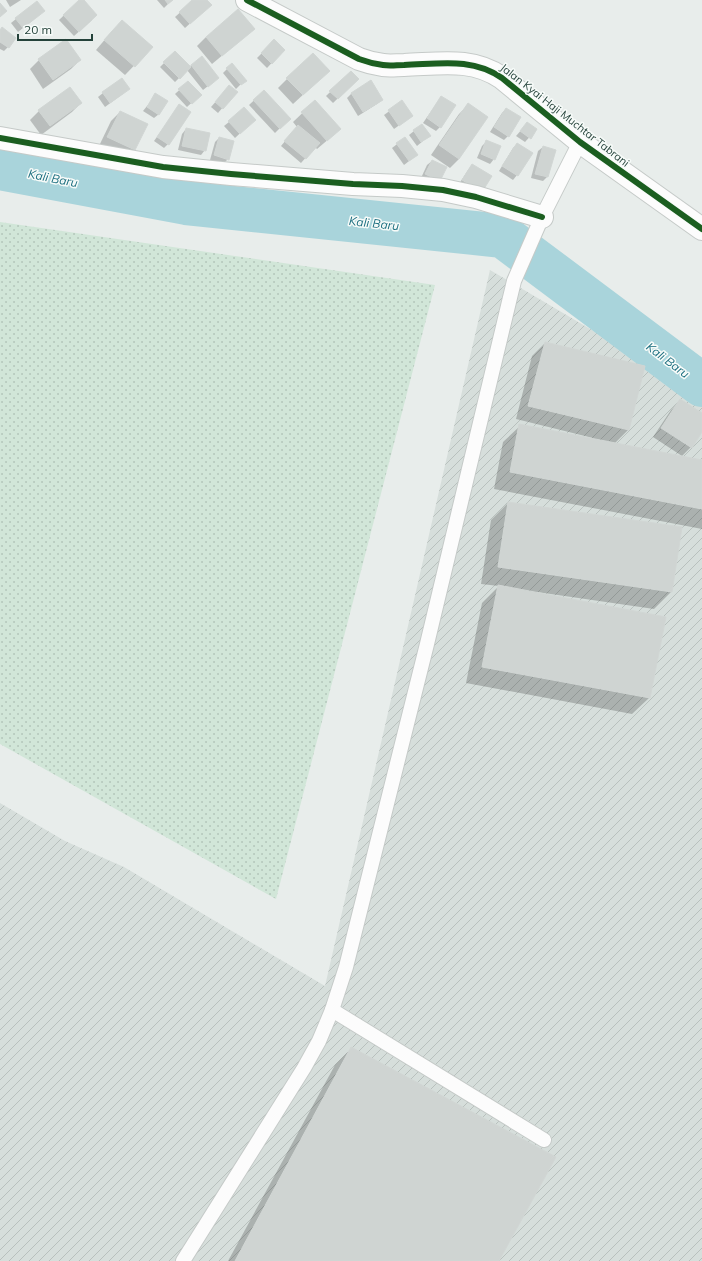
<svg xmlns="http://www.w3.org/2000/svg" width="702" height="1261" viewBox="0 0 702 1261" font-family="Mulish,sans-serif">
	<style>
		.industrial { fill: url(#industrial-furrows) }
		.park { fill: url(#park-dots) }
		.shadow { fill: #0003 }
		.lines { fill: none; stroke-linecap: round; stroke-linejoin: round }
		.river { stroke: #a9d4db; stroke-width: 44 }
		.building { fill: #cfd4d2; stroke: #d1d6d4 }
		.service-casing { stroke: #c5cac8; stroke-width: 16 }
		.minor-casing { stroke: #c5cac8; stroke-width: 24 }
		.tertiary-casing { stroke: #c5cac8; stroke-width: 24 }
		.service { stroke: #fcfcfc; stroke-width: 14 }
		.minor { stroke: #fcfcfc; stroke-width: 22 }
		.tertiary { stroke: #fcfcfc; stroke-width: 22 }
		.cycleway-casing { stroke: #f7fbf9; stroke-width: 8 }
		.cycleway { stroke: #1b5e20; stroke-width: 6 }
		.labels { text-anchor: middle; dominant-baseline: central; stroke-width: 3; stroke-linejoin: round; paint-order: stroke }
		.street-label { font-size: 11px; fill: #24423a; stroke: #f7fbf9 }
		.water-label { font-size: 12px; font-style: italic; fill: #1c6f80; stroke: #f7fbf9 }
	</style>
	<defs>
		<pattern id="industrial-furrows" width="10" height="10" patternUnits="userSpaceOnUse"><rect width="10" height="10" fill="#d6dedb"/><path d="M-1 1l2-2M0 10L10 0M9 11l2-2" fill="none" stroke="#b8c0bd"/></pattern>
		<pattern id="park-dots" width="8" height="8" patternUnits="userSpaceOnUse"><rect width="8" height="8" fill="#d1e6d8"/><path d="M2 2h.1M6 6h.1" fill="none" stroke="#b3c6ba" stroke-width="1.8" stroke-linecap="round"/></pattern>
	</defs>
	<rect width="100%" height="100%" fill="#e8edeb"/>
	<path class="industrial" d="M490 270 702 395V1261H0V803L65 841 124 867 325 986Z"/>
	<path class="park" d="M0 222 435 285 276 899 0 744Z"/>
	<g class="shadow">
		<path d="M6 0H21L10 7Z"/>
		<path d="M80 0H82L92 20 74 36 59 20Z"/>
		<path d="M157 0H172L164 8Z"/>
		<path d="M194 0H206V9L185 28 175 17Z"/>
		<path d="M37 2 39 15 18 32 11 23Z"/>
		<path d="M254 29 212 64 197 46 206 37Z"/>
		<path d="M113 30 152 47 125 75 96 50Z"/>
		<path d="M0 31 8 47 4 51 0 49Z"/>
		<path d="M274 41 284 50 267 68 257 58Z"/>
		<path d="M175 52 190 67 191 65 213 82 203 90 187 70 175 82 160 67Z"/>
		<path d="M39 60H80L71 69 43 89 30 69Z"/>
		<path d="M232 64 245 80 236 89 223 73Z"/>
		<path d="M351 72 358 79 333 103 326 96Z"/>
		<path d="M287 79 319 80 293 104 278 88Z"/>
		<path d="M188 82 200 95 187 107 175 94Z"/>
		<path d="M225 91 236 92 218 113 211 107Z"/>
		<path d="M264 91 289 119 275 133 249 105Z"/>
		<path d="M103 93H124L105 107 98 97Z"/>
		<path d="M352 93 382 100 377 104 358 116 347 98Z"/>
		<path d="M156 95 159 114 154 118 143 111Z"/>
		<path d="M441 97 440 127 436 131 423 123Z"/>
		<path d="M315 101 330 138 317 149 315 147 301 163 281 146 297 127 293 122Z"/>
		<path d="M402 102 412 116 394 129 384 115Z"/>
		<path d="M81 103 72 112 41 135 30 120 39 111Z"/>
		<path d="M468 105 459 159 450 168 431 155 459 114Z"/>
		<path d="M179 106 168 144 164 148 154 141Z"/>
		<path d="M506 109 508 136 504 140 490 132 502 113Z"/>
		<path d="M120 112 147 124 134 150 125 159 99 146 111 121Z"/>
		<path d="M229 122 250 124 235 138 224 126Z"/>
		<path d="M523 128 536 130 525 142 516 136Z"/>
		<path d="M186 129 205 150 201 155 178 150 182 134Z"/>
		<path d="M414 131 429 136 417 146 409 135Z"/>
		<path d="M219 138 228 159 224 163 210 160 215 142Z"/>
		<path d="M405 138 417 155 404 165 392 148Z"/>
		<path d="M487 141 494 159 490 164 477 158 482 146Z"/>
		<path d="M517 144V175L513 180 499 171 513 148Z"/>
		<path d="M543 147 547 177 543 181 531 178 538 151Z"/>
		<path d="M432 161 439 180 421 178 427 165Z"/>
		<path d="M472 165 481 191 459 184 468 170Z"/>
		<path d="M545 343 644 366 628 430 614 444 702 461V529L494 489 503 442 520 426 592 440 593 438 516 419 532 356Z"/>
		<path d="M680 401 702 414V430L691 447 682 456 653 437 671 410Z"/>
		<path d="M508 503 671 592 654 609 537 592V593L649 698 632 714 466 683 482 603 499 586 481 584 491 520Z"/>
		<path d="M352 1048 498 1261H228L335 1065Z"/>
	</g>
	<g class="lines">
		<path class="river" d="M0 168 186 203 503 236 702 385"/>
	</g>
	<g class="building">
		<path d="M79 0H84L97 15 79 32 63 15Z"/>
		<path d="M165 0H173L168 4Z"/>
		<path d="M192 0H207L212 5 190 24 179 12Z"/>
		<path d="M37 1 45 11 23 28 15 18Z"/>
		<path d="M0 3 7 11 0 17Z"/>
		<path d="M238 9 255 29 222 56 206 37Z"/>
		<path d="M122 20 153 47 135 67 104 40Z"/>
		<path d="M2 27 16 38 9 48 0 42V30Z"/>
		<path d="M66 39 81 60 53 80 38 59Z"/>
		<path d="M274 39 285 50 272 64 261 53Z"/>
		<path d="M175 51 191 67 180 79 163 62Z"/>
		<path d="M313 53 330 71 303 95 286 78Z"/>
		<path d="M202 56 219 78 208 87 191 65Z"/>
		<path d="M232 63 247 81 241 85 226 68Z"/>
		<path d="M351 71 359 79 338 99 329 91Z"/>
		<path d="M122 78 130 89 110 103 102 92Z"/>
		<path d="M371 80 383 100 363 112 351 93Z"/>
		<path d="M188 81 202 95 192 104 178 89Z"/>
		<path d="M229 85 238 92 223 109 215 102Z"/>
		<path d="M70 87 82 103 50 126 38 110Z"/>
		<path d="M264 90 291 119 280 129 253 100Z"/>
		<path d="M155 93 168 101 159 115 147 107Z"/>
		<path d="M441 96 456 105 441 128 427 118Z"/>
		<path d="M315 100 341 129 327 141 301 112Z"/>
		<path d="M402 100 413 116 399 126 388 110Z"/>
		<path d="M468 103 488 117 459 159 439 145Z"/>
		<path d="M179 104 191 112 169 145 157 137Z"/>
		<path d="M244 107 256 120 240 134 228 121Z"/>
		<path d="M506 108 521 117 509 137 494 127Z"/>
		<path d="M120 111 148 124 135 150 107 137Z"/>
		<path d="M527 122 537 129 531 139 520 131Z"/>
		<path d="M422 124 431 136 421 142 413 130Z"/>
		<path d="M298 125 320 143 306 159 284 141Z"/>
		<path d="M186 128 210 133 206 151 182 146Z"/>
		<path d="M219 137 234 141 229 160 214 155Z"/>
		<path d="M405 137 418 155 409 161 396 143Z"/>
		<path d="M486 140 501 146 495 160 481 154Z"/>
		<path d="M517 143 533 153 518 176 502 166Z"/>
		<path d="M543 146 556 150 548 177 535 174Z"/>
		<path d="M432 160 447 167 440 181 425 174Z"/>
		<path d="M472 164 492 176 482 192 462 180Z"/>
		<path d="M545 342 645 366 629 430 528 406Z"/>
		<path d="M680 399 702 413V432L692 448 661 428Z"/>
		<path d="M519 424 702 460V509L510 472Z"/>
		<path d="M508 502 682 527 672 592 498 567Z"/>
		<path d="M498 585 666 617 650 698 482 667Z"/>
		<path d="M351 1047 556 1157 499 1261H235Z"/>
	</g>
	<g class="lines">
		<g class="service-casing">
			<g id="service">
				<path d="M332 1010 544 1140"/>
				<path d="M183 1261 304 1068 319 1041 332 1010 346 967 427 644 514 281 542 217 580 142"/>
			</g>
		</g>
		<g class="minor-casing">
			<path id="minor" d="M0 138 163 167 231 174 353 184 402 186 443 190 476 197 542 217"/>
		</g>
		<g class="tertiary-casing">
			<path id="tertiary" d="M247 0 359 59C367 62 375 64 383 65 390 66 397 65 404 65 439 64 472 57 502 78L580 142 702 229"/>
		</g>
		<use href="#service" class="service"/>
		<use href="#minor" class="minor"/>
		<use href="#tertiary" class="tertiary"/>
		<g class="cycleway-casing">
			<g id="cycleway">
				<path d="M247 0 359 59C367 62 375 64 383 65 390 66 397 65 404 65 439 64 472 57 502 78L580 142 702 229"/>
				<path d="M0 138 163 167 231 174 353 184 402 186 443 190 476 197 542 217"/>
			</g>
		</g>
		<use href="#cycleway" class="cycleway"/>
	</g>
	<g class="labels">
		<g class="street-label">
			<text transform="translate(565 115) rotate(38)">Jalan Kyai Haji Muchtar Tabrani</text>
		</g>
		<g class="water-label">
			<text transform="translate(53 178) rotate(11)">Kali Baru</text>
			<text transform="translate(374 223) rotate(6)">Kali Baru</text>
			<text transform="translate(668 360) rotate(37)">Kali Baru</text>
		</g>
	</g>
	<path d="M18 34v6h74v-6" fill="none" stroke="#24423a" stroke-width="2"/>
	<text x="24" y="34" font-size="12" fill="#24423a" stroke="#f7fbf9" stroke-width="3" paint-order="stroke">20 m</text>
</svg>
